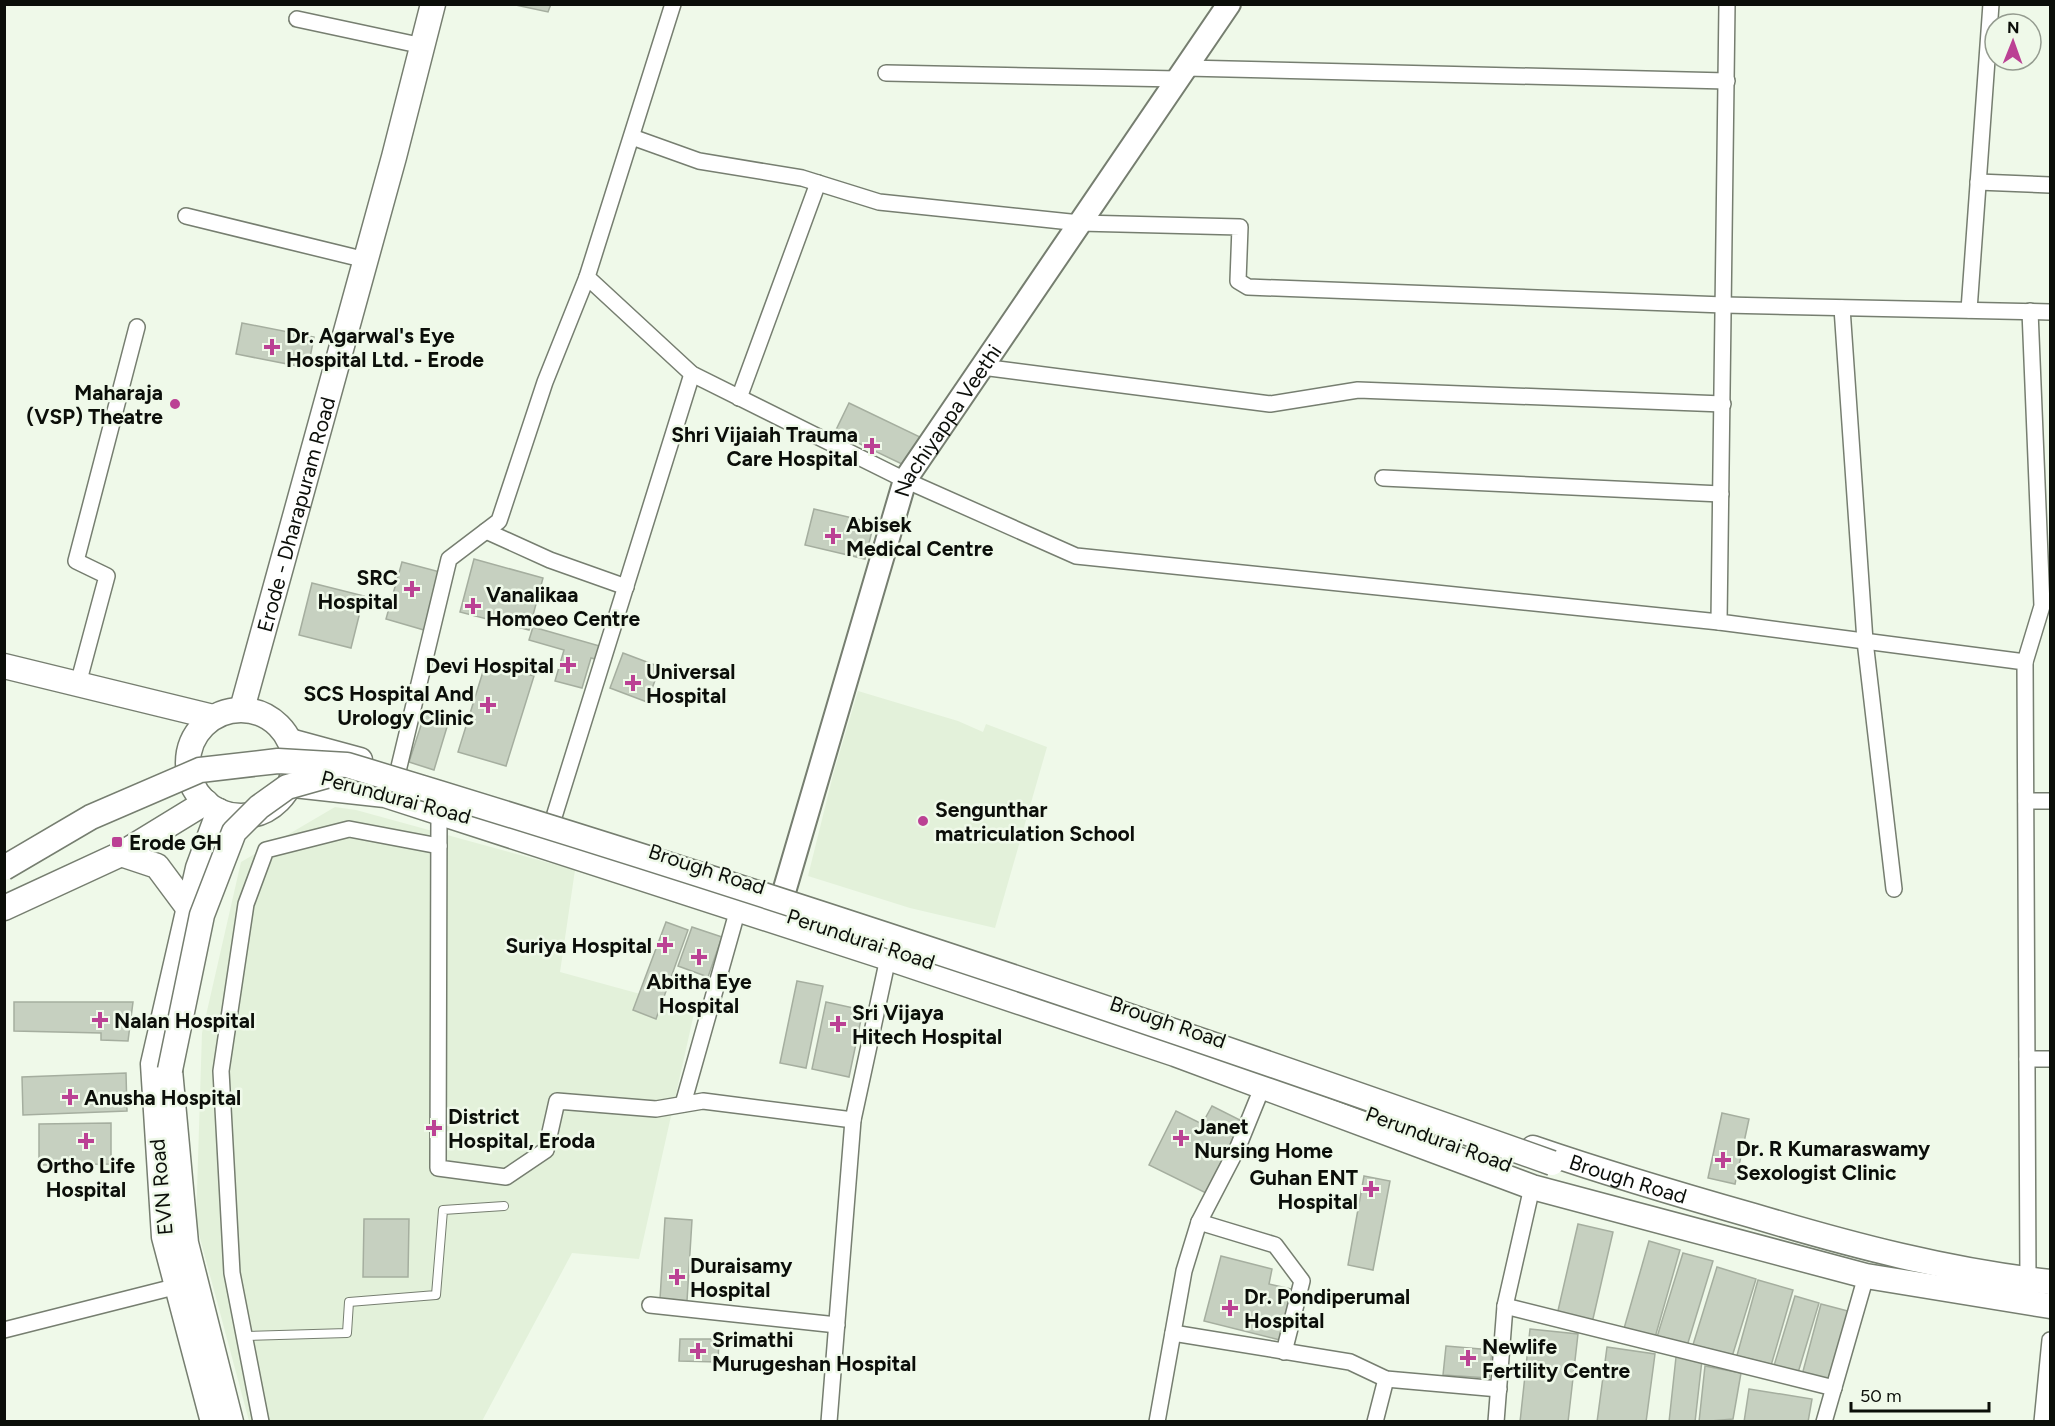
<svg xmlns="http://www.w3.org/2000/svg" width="2055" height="1426" viewBox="0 0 2055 1426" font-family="Figtree,sans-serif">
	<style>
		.built { fill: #e3f1da }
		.building { fill: #c6d0c0; stroke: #a5ae9f; stroke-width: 1.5 }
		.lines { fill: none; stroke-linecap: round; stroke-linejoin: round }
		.lane-casing { stroke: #767e70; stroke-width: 10 }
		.street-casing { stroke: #767e70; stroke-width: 18 }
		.secondary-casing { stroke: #767e70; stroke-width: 26 }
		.primary-casing { stroke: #767e70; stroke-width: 27 }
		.lane { stroke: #fff; stroke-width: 8 }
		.street { stroke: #fff; stroke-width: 15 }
		.secondary { stroke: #fff; stroke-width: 22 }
		.primary { stroke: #fff; stroke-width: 24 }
		.primary-bridge-casing { stroke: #767e70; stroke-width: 27; stroke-linecap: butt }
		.primary-bridge { stroke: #fff; stroke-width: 24 }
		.poi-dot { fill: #bb4194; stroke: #eff9e9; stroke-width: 2 }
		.labels { text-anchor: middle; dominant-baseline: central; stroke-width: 5; stroke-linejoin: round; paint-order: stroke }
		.poi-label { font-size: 21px; font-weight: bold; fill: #0b0e09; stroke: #eff9e9; text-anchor: start }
		.street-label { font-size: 21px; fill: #0b0e09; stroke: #eff9e9 }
	</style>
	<rect width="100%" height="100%" fill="#eff9e9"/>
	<g class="built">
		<path d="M858 691 958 721 983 732 986 724 1047 747 995 928 910 908 808 876 833 775Z"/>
		<path d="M335 807 356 810 575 870 560 972 695 1009 639 1259 572 1253 482 1421H249L196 1223 202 1033 241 862Z"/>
	</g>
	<g class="building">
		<path d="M511 4H551L548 12Z"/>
		<path d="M242 323 314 337 308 368 236 354Z"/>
		<path d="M849 403 920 437 906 466 835 432Z"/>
		<path d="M814 509 874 523 865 559 805 545Z"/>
		<path d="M474 559 543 578 529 630 460 612Z"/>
		<path d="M402 562 440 572 424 630 386 619Z"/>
		<path d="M312 583 364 596 351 648 299 635Z"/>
		<path d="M533 627 603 647 599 660 591 658 582 688 555 681 564 650 529 640Z"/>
		<path d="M623 653 660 667 647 702 610 688Z"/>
		<path d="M486 662 534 676 506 766 458 752Z"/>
		<path d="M426 710 450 717 434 770 409 762Z"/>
		<path d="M666 922 688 930 656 1019 633 1010Z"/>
		<path d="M692 927 722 937 708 977 678 966Z"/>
		<path d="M797 981 823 986 806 1068 780 1063Z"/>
		<path d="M14 1002H133L128 1041 101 1040V1033L14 1031Z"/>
		<path d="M826 1002 863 1010 849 1077 812 1069Z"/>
		<path d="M126 1073 127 1111 23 1115 22 1077Z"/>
		<path d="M1212 1106 1242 1121 1206 1193 1149 1165 1176 1111 1202 1124Z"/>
		<path d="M1722 1113 1749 1119 1735 1184 1708 1178Z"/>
		<path d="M111 1123V1164L39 1165V1124Z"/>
		<path d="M1364 1176 1390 1181 1373 1270 1348 1265Z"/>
		<path d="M665 1218 692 1220 687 1301 660 1299Z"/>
		<path d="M364 1219H409L408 1277H363Z"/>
		<path d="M1578 1224 1613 1232 1592 1323 1557 1315Z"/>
		<path d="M1649 1241 1680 1250 1654 1341 1623 1332Z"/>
		<path d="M1683 1253 1713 1261 1687 1346 1657 1337Z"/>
		<path d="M1221 1256 1272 1269 1269 1284 1296 1290 1284 1341 1204 1321Z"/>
		<path d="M1717 1267 1756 1279 1731 1360 1692 1348Z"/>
		<path d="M1758 1280 1793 1290 1770 1369 1736 1359Z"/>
		<path d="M1795 1296 1819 1303 1797 1376 1773 1369Z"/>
		<path d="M1821 1304 1848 1311 1829 1382 1802 1375Z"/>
		<path d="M1530 1329 1578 1334 1568 1422H1520Z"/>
		<path d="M680 1339H719L718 1362 679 1361Z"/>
		<path d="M1446 1346 1492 1350 1489 1378 1443 1375Z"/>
		<path d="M1607 1347 1655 1354 1646 1422H1597Z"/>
		<path d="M1676 1357 1702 1360 1695 1422H1669Z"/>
		<path d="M1705 1366 1741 1373 1733 1419 1699 1422Z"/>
		<path d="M1749 1389 1812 1399 1808 1422H1744Z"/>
	</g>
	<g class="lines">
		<g class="lane-casing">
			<path id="lane" d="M244 1336 347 1333 349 1302 436 1295 443 1210 504 1206"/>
		</g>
		<g class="street-casing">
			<g id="street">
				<path d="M673 4 587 277 692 374 905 480 1076 556 1719 622"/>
				<path d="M1727 4 1719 622 2025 662 2028 1279"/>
				<path d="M297 19 423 46"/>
				<path d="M1186 68 1727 81"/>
				<path d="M886 73 1178 79"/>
				<path d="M632 137 699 161 802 178 879 202 1080 223 1240 227 1238 281 1248 287 1724 305 2050 312"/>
				<path d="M1978 182 2050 185"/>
				<path d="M186 216 366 260"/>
				<path d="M1842 308 1865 641 1894 889"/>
				<path d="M1969 310 1991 4"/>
				<path d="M982 367 1270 404 1358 390 1723 404"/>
				<path d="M739 398 818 183"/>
				<path d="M1383 478 1721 494"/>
				<path d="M486 531 550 560 626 587"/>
				<path d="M2025 662 2042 606 2030 311"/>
				<path d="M78 684 107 576 76 561 137 327"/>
				<path d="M398 771 449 559 499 521 545 382 587 277"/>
				<path d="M2026 801H2050"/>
				<path d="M439 813 438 1168 506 1177 546 1150 557 1101 656 1109 703 1101 853 1120"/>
				<path d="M553 820 692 374"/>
				<path d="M2027 1059H2050"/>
				<path d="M683 1104 738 909"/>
				<path d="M1199 1222 1275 1245 1302 1281 1284 1352"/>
				<path d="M650 1305 837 1325"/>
				<path d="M1505 1306 1834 1388"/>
				<path d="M4 1330 178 1286"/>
				<path d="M1173 1333 1350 1362 1386 1379 1499 1389"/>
				<path d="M261 1422 232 1273 221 1071 246 904 266 850 349 829 439 846"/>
				<path d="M829 1422 853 1120 888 958"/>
				<path d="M1157 1422 1184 1271 1199 1222 1238 1147 1262 1088"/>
				<path d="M1375 1422 1386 1379"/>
				<path d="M1496 1422 1505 1306 1532 1187"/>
				<path d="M1824 1422 1866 1276"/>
				<path d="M2042 1422 2050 1340"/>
			</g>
		</g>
		<g class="secondary-casing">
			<g id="secondary">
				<path id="s1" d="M776 919 905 480 1229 4"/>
			</g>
		</g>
		<g class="primary-casing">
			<g id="primary">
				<path d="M4 666 213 717"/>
				<path id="s2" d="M242 709 394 157 433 4"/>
				<circle cx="241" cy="763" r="53"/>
				<path d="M290 741 360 760"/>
				<path d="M294 785 385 795 888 958 1175 1054 1532 1187 1866 1276 2050 1306"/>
				<path d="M121 854 157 866 189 909"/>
				<path d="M4 908 121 854 206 802"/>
				<path d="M170 1070 186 1243 231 1422"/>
				<path id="s3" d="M1533 1148C1606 1173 1680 1195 1754 1216 1851 1245 1949 1271 2050 1282"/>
				<path d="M213 1422 164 1237 153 1064 198 868 219 811"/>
			</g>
		</g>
		<use href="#lane" class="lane"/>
		<use href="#street" class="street"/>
		<use href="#secondary" class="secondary"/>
		<use href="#primary" class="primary"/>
		<g class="primary-bridge-casing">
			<g id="primary-bridge">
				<path d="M4 868 91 817 200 770 278 761 347 765C752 887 1153 1021 1552 1163"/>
				<path d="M170 1070 202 915 234 832 259 807 287 787 326 776"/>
			</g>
		</g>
		<use href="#primary-bridge" class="primary-bridge"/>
	</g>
	<g class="poi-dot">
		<path d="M269 338h6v6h6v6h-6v6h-6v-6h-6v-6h6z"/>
		<circle cx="175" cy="404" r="6"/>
		<path d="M869 437h6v6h6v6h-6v6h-6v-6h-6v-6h6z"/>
		<path d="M830 527h6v6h6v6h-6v6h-6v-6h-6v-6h6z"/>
		<path d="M409 580h6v6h6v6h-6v6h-6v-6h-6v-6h6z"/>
		<path d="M470 597h6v6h6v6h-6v6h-6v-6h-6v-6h6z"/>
		<path d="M565 656h6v6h6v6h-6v6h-6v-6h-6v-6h6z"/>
		<path d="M630 674h6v6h6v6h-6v6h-6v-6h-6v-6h6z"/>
		<path d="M485 696h6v6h6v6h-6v6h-6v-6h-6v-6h6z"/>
		<circle cx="923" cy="821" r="6"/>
		<rect x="111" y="836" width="12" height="12" rx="3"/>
		<path d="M662 936h6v6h6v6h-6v6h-6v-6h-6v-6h6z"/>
		<path d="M696 948h6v6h6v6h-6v6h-6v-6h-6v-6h6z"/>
		<path d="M97 1011h6v6h6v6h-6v6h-6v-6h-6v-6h6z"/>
		<path d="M835 1015h6v6h6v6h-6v6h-6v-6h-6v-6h6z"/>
		<path d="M67 1088h6v6h6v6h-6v6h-6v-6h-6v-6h6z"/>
		<path d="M431 1119h6v6h6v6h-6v6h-6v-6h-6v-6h6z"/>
		<path d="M1178 1129h6v6h6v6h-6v6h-6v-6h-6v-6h6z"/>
		<path d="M83 1132h6v6h6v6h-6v6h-6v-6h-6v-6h6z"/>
		<path d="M1720 1151h6v6h6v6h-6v6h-6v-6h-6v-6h6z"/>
		<path d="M1368 1180h6v6h6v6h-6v6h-6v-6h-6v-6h6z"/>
		<path d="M674 1268h6v6h6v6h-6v6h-6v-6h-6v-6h6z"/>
		<path d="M1227 1299h6v6h6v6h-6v6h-6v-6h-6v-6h6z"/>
		<path d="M695 1342h6v6h6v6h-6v6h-6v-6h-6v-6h6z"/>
		<path d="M1465 1349h6v6h6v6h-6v6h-6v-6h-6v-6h6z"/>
	</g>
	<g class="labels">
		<g class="poi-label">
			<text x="286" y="335">Dr. Agarwal's Eye<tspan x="286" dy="24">Hospital Ltd. - Erode</tspan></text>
			<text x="163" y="392" text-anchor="end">Maharaja<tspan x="163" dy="24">(VSP) Theatre</tspan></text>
			<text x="858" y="434" text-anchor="end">Shri Vijaiah Trauma<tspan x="858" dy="24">Care Hospital</tspan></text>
			<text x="846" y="524">Abisek<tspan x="846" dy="24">Medical Centre</tspan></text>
			<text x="398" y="577" text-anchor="end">SRC<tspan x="398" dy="24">Hospital</tspan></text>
			<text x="486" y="594">Vanalikaa<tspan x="486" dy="24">Homoeo Centre</tspan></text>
			<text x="554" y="665" text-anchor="end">Devi Hospital</text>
			<text x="646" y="671">Universal<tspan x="646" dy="24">Hospital</tspan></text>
			<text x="474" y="693" text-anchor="end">SCS Hospital And<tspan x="474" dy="24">Urology Clinic</tspan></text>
			<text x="935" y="809">Sengunthar<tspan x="935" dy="24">matriculation School</tspan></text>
			<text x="129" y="842">Erode GH</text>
			<text x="652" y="945" text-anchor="end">Suriya Hospital</text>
			<text x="699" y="981" text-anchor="middle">Abitha Eye<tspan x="699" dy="24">Hospital</tspan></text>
			<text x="852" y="1012">Sri Vijaya<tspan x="852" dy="24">Hitech Hospital</tspan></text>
			<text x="114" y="1020">Nalan Hospital</text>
			<text x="84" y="1097">Anusha Hospital</text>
			<text x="448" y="1116">District<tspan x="448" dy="24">Hospital, Eroda</tspan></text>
			<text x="1194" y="1126">Janet<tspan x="1194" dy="24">Nursing Home</tspan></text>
			<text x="1736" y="1148">Dr. R Kumaraswamy<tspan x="1736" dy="24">Sexologist Clinic</tspan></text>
			<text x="86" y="1165" text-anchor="middle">Ortho Life<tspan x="86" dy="24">Hospital</tspan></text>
			<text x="1358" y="1177" text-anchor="end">Guhan ENT<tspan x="1358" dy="24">Hospital</tspan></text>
			<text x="690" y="1265">Duraisamy<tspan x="690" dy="24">Hospital</tspan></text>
			<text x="1244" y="1296">Dr. Pondiperumal<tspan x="1244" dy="24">Hospital</tspan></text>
			<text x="712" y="1339">Srimathi<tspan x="712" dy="24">Murugeshan Hospital</tspan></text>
			<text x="1482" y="1346">Newlife<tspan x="1482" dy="24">Fertility Centre</tspan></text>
		</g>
		<g class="street-label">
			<text stroke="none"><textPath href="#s1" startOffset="530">Nachiyappa Veethi</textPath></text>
			<text stroke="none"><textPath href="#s2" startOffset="202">Erode - Dharapuram Road</textPath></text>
			<text transform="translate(396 797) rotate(15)">Perundurai Road</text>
			<text transform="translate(707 869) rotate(18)">Brough Road</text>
			<text transform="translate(861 939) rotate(18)">Perundurai Road</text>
			<text transform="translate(1168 1022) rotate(19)">Brough Road</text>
			<text transform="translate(1439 1139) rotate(20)">Perundurai Road</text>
			<text stroke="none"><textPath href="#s3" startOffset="100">Brough Road</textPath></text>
			<text transform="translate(161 1187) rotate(-95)">EVN Road</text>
		</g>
	</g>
	<rect width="2055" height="1426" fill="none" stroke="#0b0e09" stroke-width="12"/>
	<g transform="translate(2013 42) rotate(1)"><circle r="28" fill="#eff9e9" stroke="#949b8f" stroke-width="1.5"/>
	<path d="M0-4.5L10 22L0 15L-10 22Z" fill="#bb4194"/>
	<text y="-9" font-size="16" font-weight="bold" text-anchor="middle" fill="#0b0e09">N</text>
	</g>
	<path d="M1851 1402v9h138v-9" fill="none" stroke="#0b0e09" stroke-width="3"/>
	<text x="1860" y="1402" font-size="18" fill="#0b0e09" stroke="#eff9e9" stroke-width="4.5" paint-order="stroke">50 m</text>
</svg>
